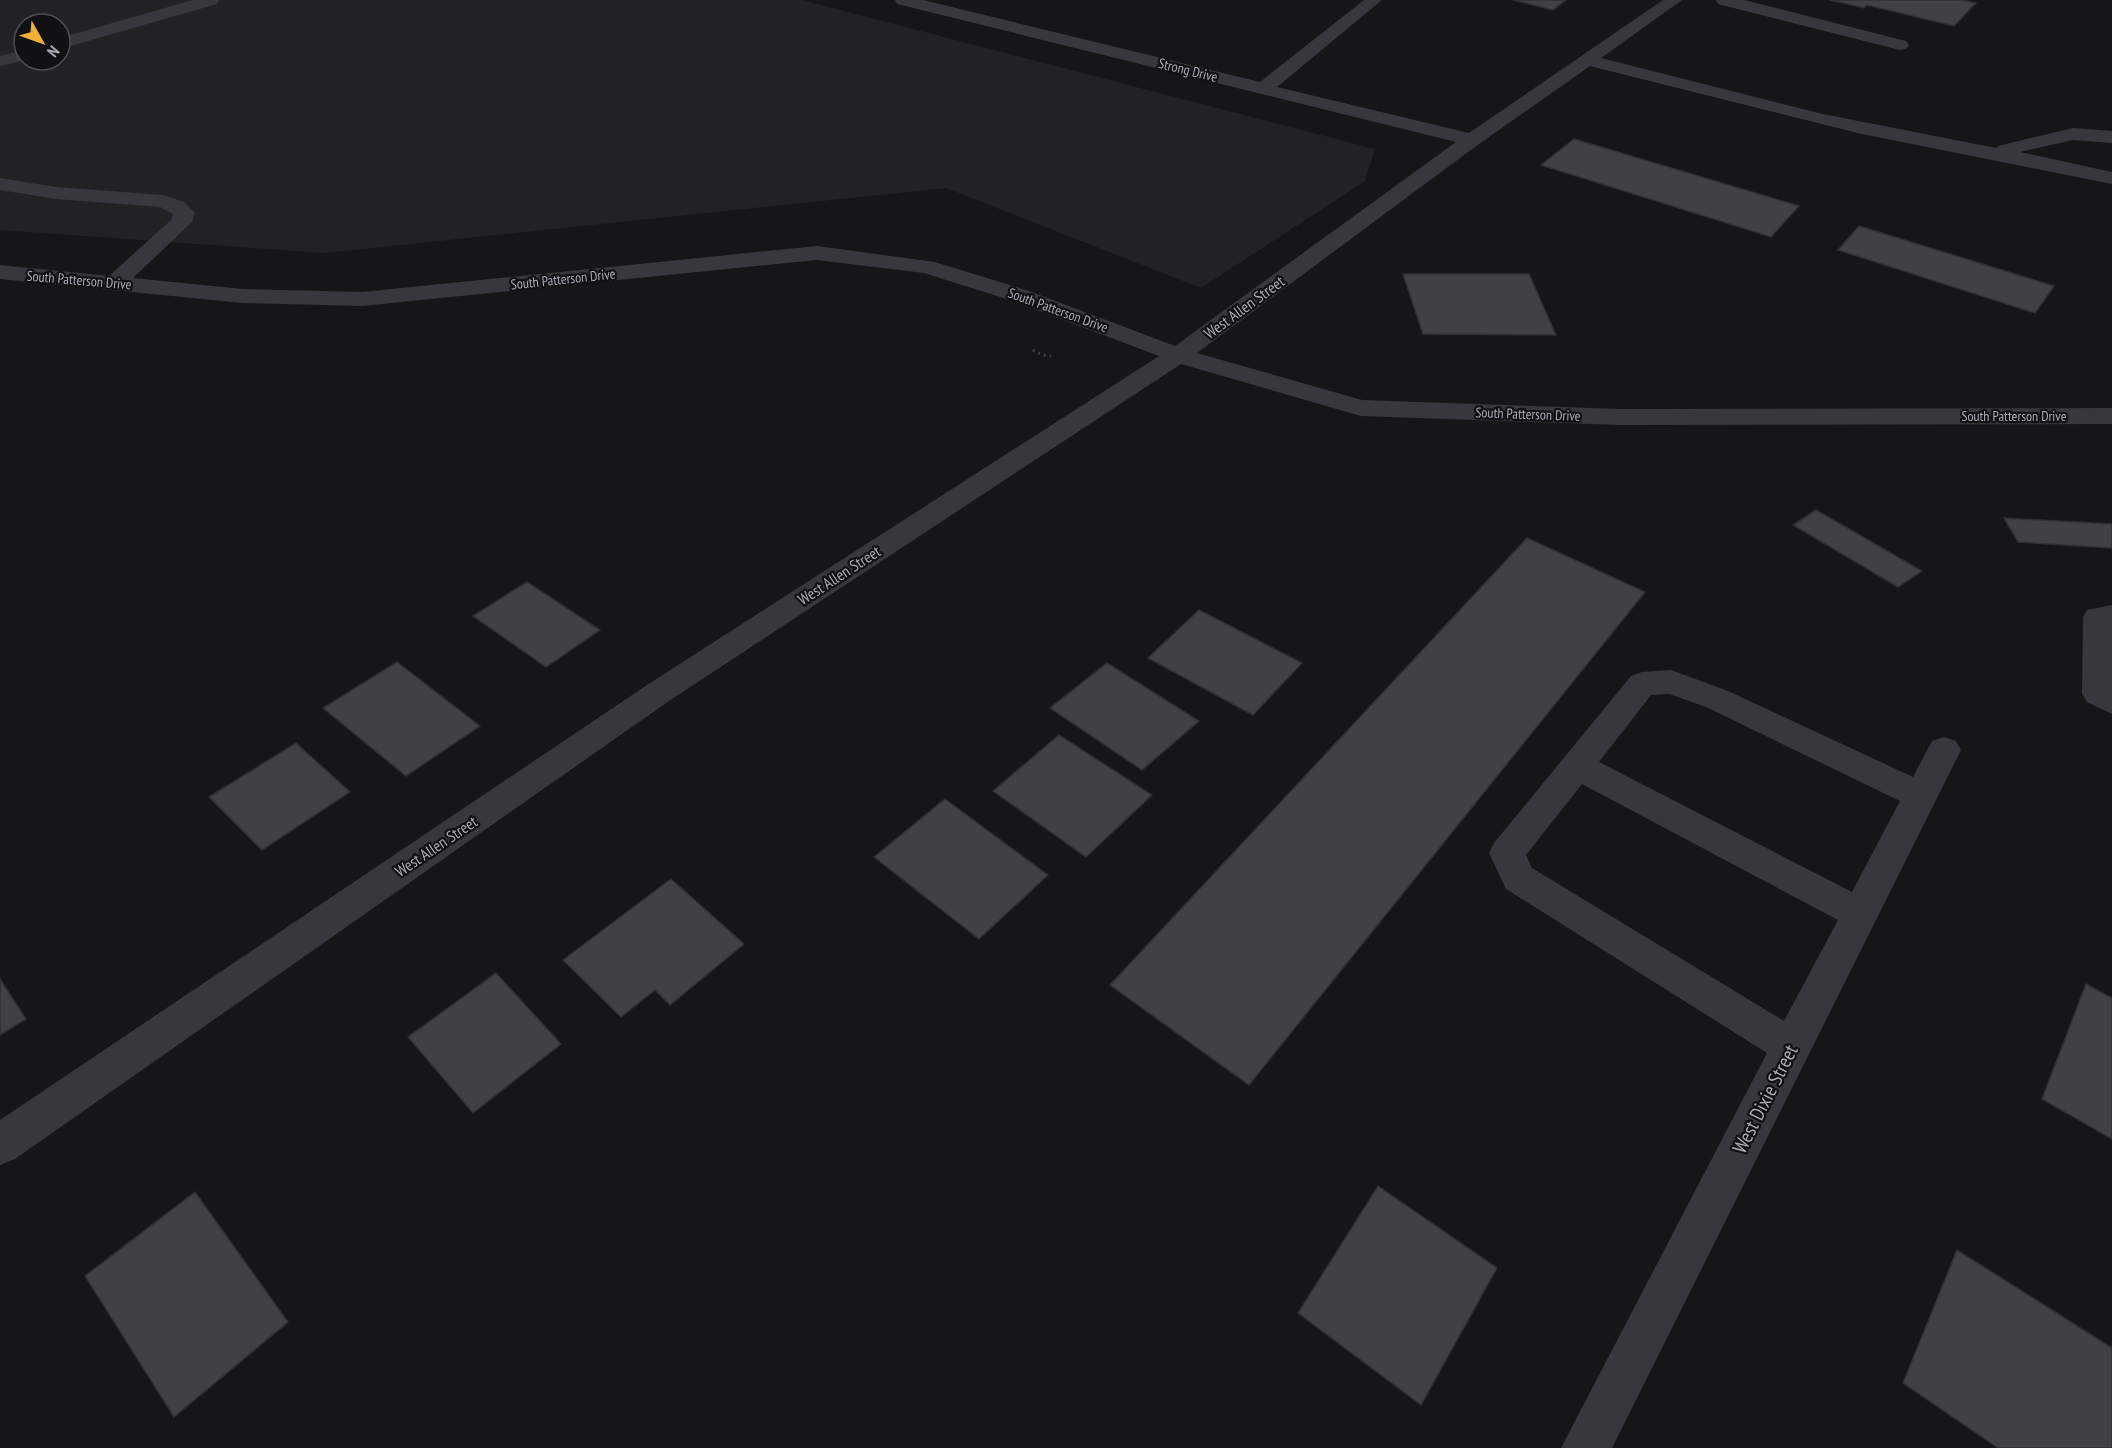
<svg xmlns="http://www.w3.org/2000/svg" width="2112" height="1448" viewBox="0 0 2112 1448" font-family="'PT Sans Narrow',sans-serif">
	<style>
		.built { fill: #222225; fill-rule: evenodd }
		.building { fill: #404145; stroke: #303034; stroke-width: 1.5 }
		.lines { fill: none; stroke-linecap: round; stroke-linejoin: round }
		.path { stroke: #3d3f44; stroke-width: 3; stroke-dasharray: 2 4; stroke-linecap: butt }
		.minor { fill: #37383d; fill-rule: evenodd }
		.labels { text-anchor: middle; dominant-baseline: central; stroke-width: 4.5; stroke-linejoin: round; paint-order: stroke }
		.far-street-label { font-size: 14px; fill: #a8adb8; stroke: #111113 }
		.street-label { font-size: 16px; fill: #a8adb8; stroke: #111113 }
		.near-street-label { font-size: 20px; fill: #a8adb8; stroke: #111113 }
	</style>
	<rect width="100%" height="100%" fill="#161618"/>
	<path class="built" d="M0 0H802L1375 149 1365 181 1201 288 946 188 324 253 0 230ZM24 24H60V60H24Z"/>
	<g class="building">
		<path d="M1513 0H1566L1553 10Z"/>
		<path d="M1830 0H1961L1976 3 1954 26 1867 5 1864 8Z"/>
		<path d="M1574 139 1799 206 1771 237 1541 165Z"/>
		<path d="M1859 226 2054 286 2035 313 1838 250Z"/>
		<path d="M1403 274H1529L1556 335 1423 334Z"/>
		<path d="M1816 510 1922 571 1898 587 1793 525Z"/>
		<path d="M2004 518 2112 524V548L2018 542Z"/>
		<path d="M1527 538 1645 592 1249 1085 1110 985Z"/>
		<path d="M527 582 600 630 546 667 473 616Z"/>
		<path d="M1199 610 1302 663 1253 715 1148 658Z"/>
		<path d="M397 662 480 726 406 776 323 708Z"/>
		<path d="M1107 663 1199 721 1142 770 1050 708Z"/>
		<path d="M1059 735 1152 795 1086 857 993 791Z"/>
		<path d="M296 743 350 792 262 850 209 797Z"/>
		<path d="M945 799 1048 875 979 939 874 857Z"/>
		<path d="M671 879 744 944 670 1005 655 990 621 1017 563 960Z"/>
		<path d="M496 973 561 1044 473 1113 408 1037Z"/>
		<path d="M0 979 26 1019 0 1035Z"/>
		<path d="M2086 984 2112 998V1139L2042 1099Z"/>
		<path d="M1378 1186 1497 1268 1421 1405 1298 1313Z"/>
		<path d="M195 1192 288 1322 174 1417 85 1276Z"/>
		<path d="M1957 1250 2112 1348V1448H1998L1903 1383Z"/>
	</g>
	<g class="lines">
		<path class="path" d="M1033 350 1042 355 1051 356"/>
		<g class="minor">
			<path d="M193 0H219L217 4 60 49V38Z"/>
			<path d="M895 0H923L1260 82 1364 0H1382L1277 87 1469 133 1663 0H1682L1601 58 1823 114 1996 148 1998 146 2073 128 2112 131V143L2073 140 2020 152 2112 172V184L1862 134 1590 66 1479 144 1197 353 1362 400 1621 409 2112 408V424L1621 425 1361 416 1181 364 669 701 15 1159 0 1165V1120L647 685 1159 356 1013 301 924 273 817 260 362 306 243 303 0 279V265L109 276 171 220 173 214 160 207 56 199 0 190V178L56 187 163 195 184 202 195 213 192 222 133 278 243 289 362 292 817 246 935 262 1029 291 1175 346 1456 142 897 4Z"/>
			<path d="M1716 0H1744L1906 41 1909 45 1906 49 1900 50 1718 4Z"/>
			<path d="M24 50 25 60 0 66V56Z"/>
			<path d="M2112 605V714L2087 702 2082 694 2083 617 2087 610Z"/>
			<path d="M1671 670 1728 691 1913 777 1932 741 1944 737 1956 741 1961 750 1612 1448H1561L1767 1053 1506 889 1489 853 1494 843 1631 676 1642 672ZM1669 694 1706 707 1900 801 1852 892 1599 762 1651 695ZM1582 784 1838 920 1784 1021 1532 868 1526 855Z"/>
		</g>
	</g>
	<g class="labels">
		<g class="far-street-label">
			<text transform="translate(1188 70) rotate(14)">Strong Drive</text>
			<text transform="translate(563 279) rotate(-6)">South Patterson Drive</text>
			<text transform="translate(79 280) rotate(5)">South Patterson Drive</text>
			<text transform="translate(1058 310) rotate(20)">South Patterson Drive</text>
			<text transform="translate(1528 414) rotate(2)">South Patterson Drive</text>
			<text x="2014" y="416">South Patterson Drive</text>
		</g>
		<g class="street-label">
			<text transform="translate(1244 307) rotate(-36)">West Allen Street</text>
			<text transform="translate(839 575) rotate(-33)">West Allen Street</text>
			<text transform="translate(436 846) rotate(-34)">West Allen Street</text>
		</g>
		<g class="near-street-label">
			<text transform="translate(1765 1099) rotate(-63)">West Dixie Street</text>
		</g>
	</g>
	<g transform="translate(42 42) rotate(130)"><circle r="28" fill="#111113" stroke="#4d4f55" stroke-width="1.5"/>
	<path d="M0-4.5L10 22L0 15L-10 22Z" fill="#f2b134"/>
	<text y="-9" font-size="16" font-weight="bold" text-anchor="middle" fill="#a8adb8">N</text>
	</g>
</svg>
